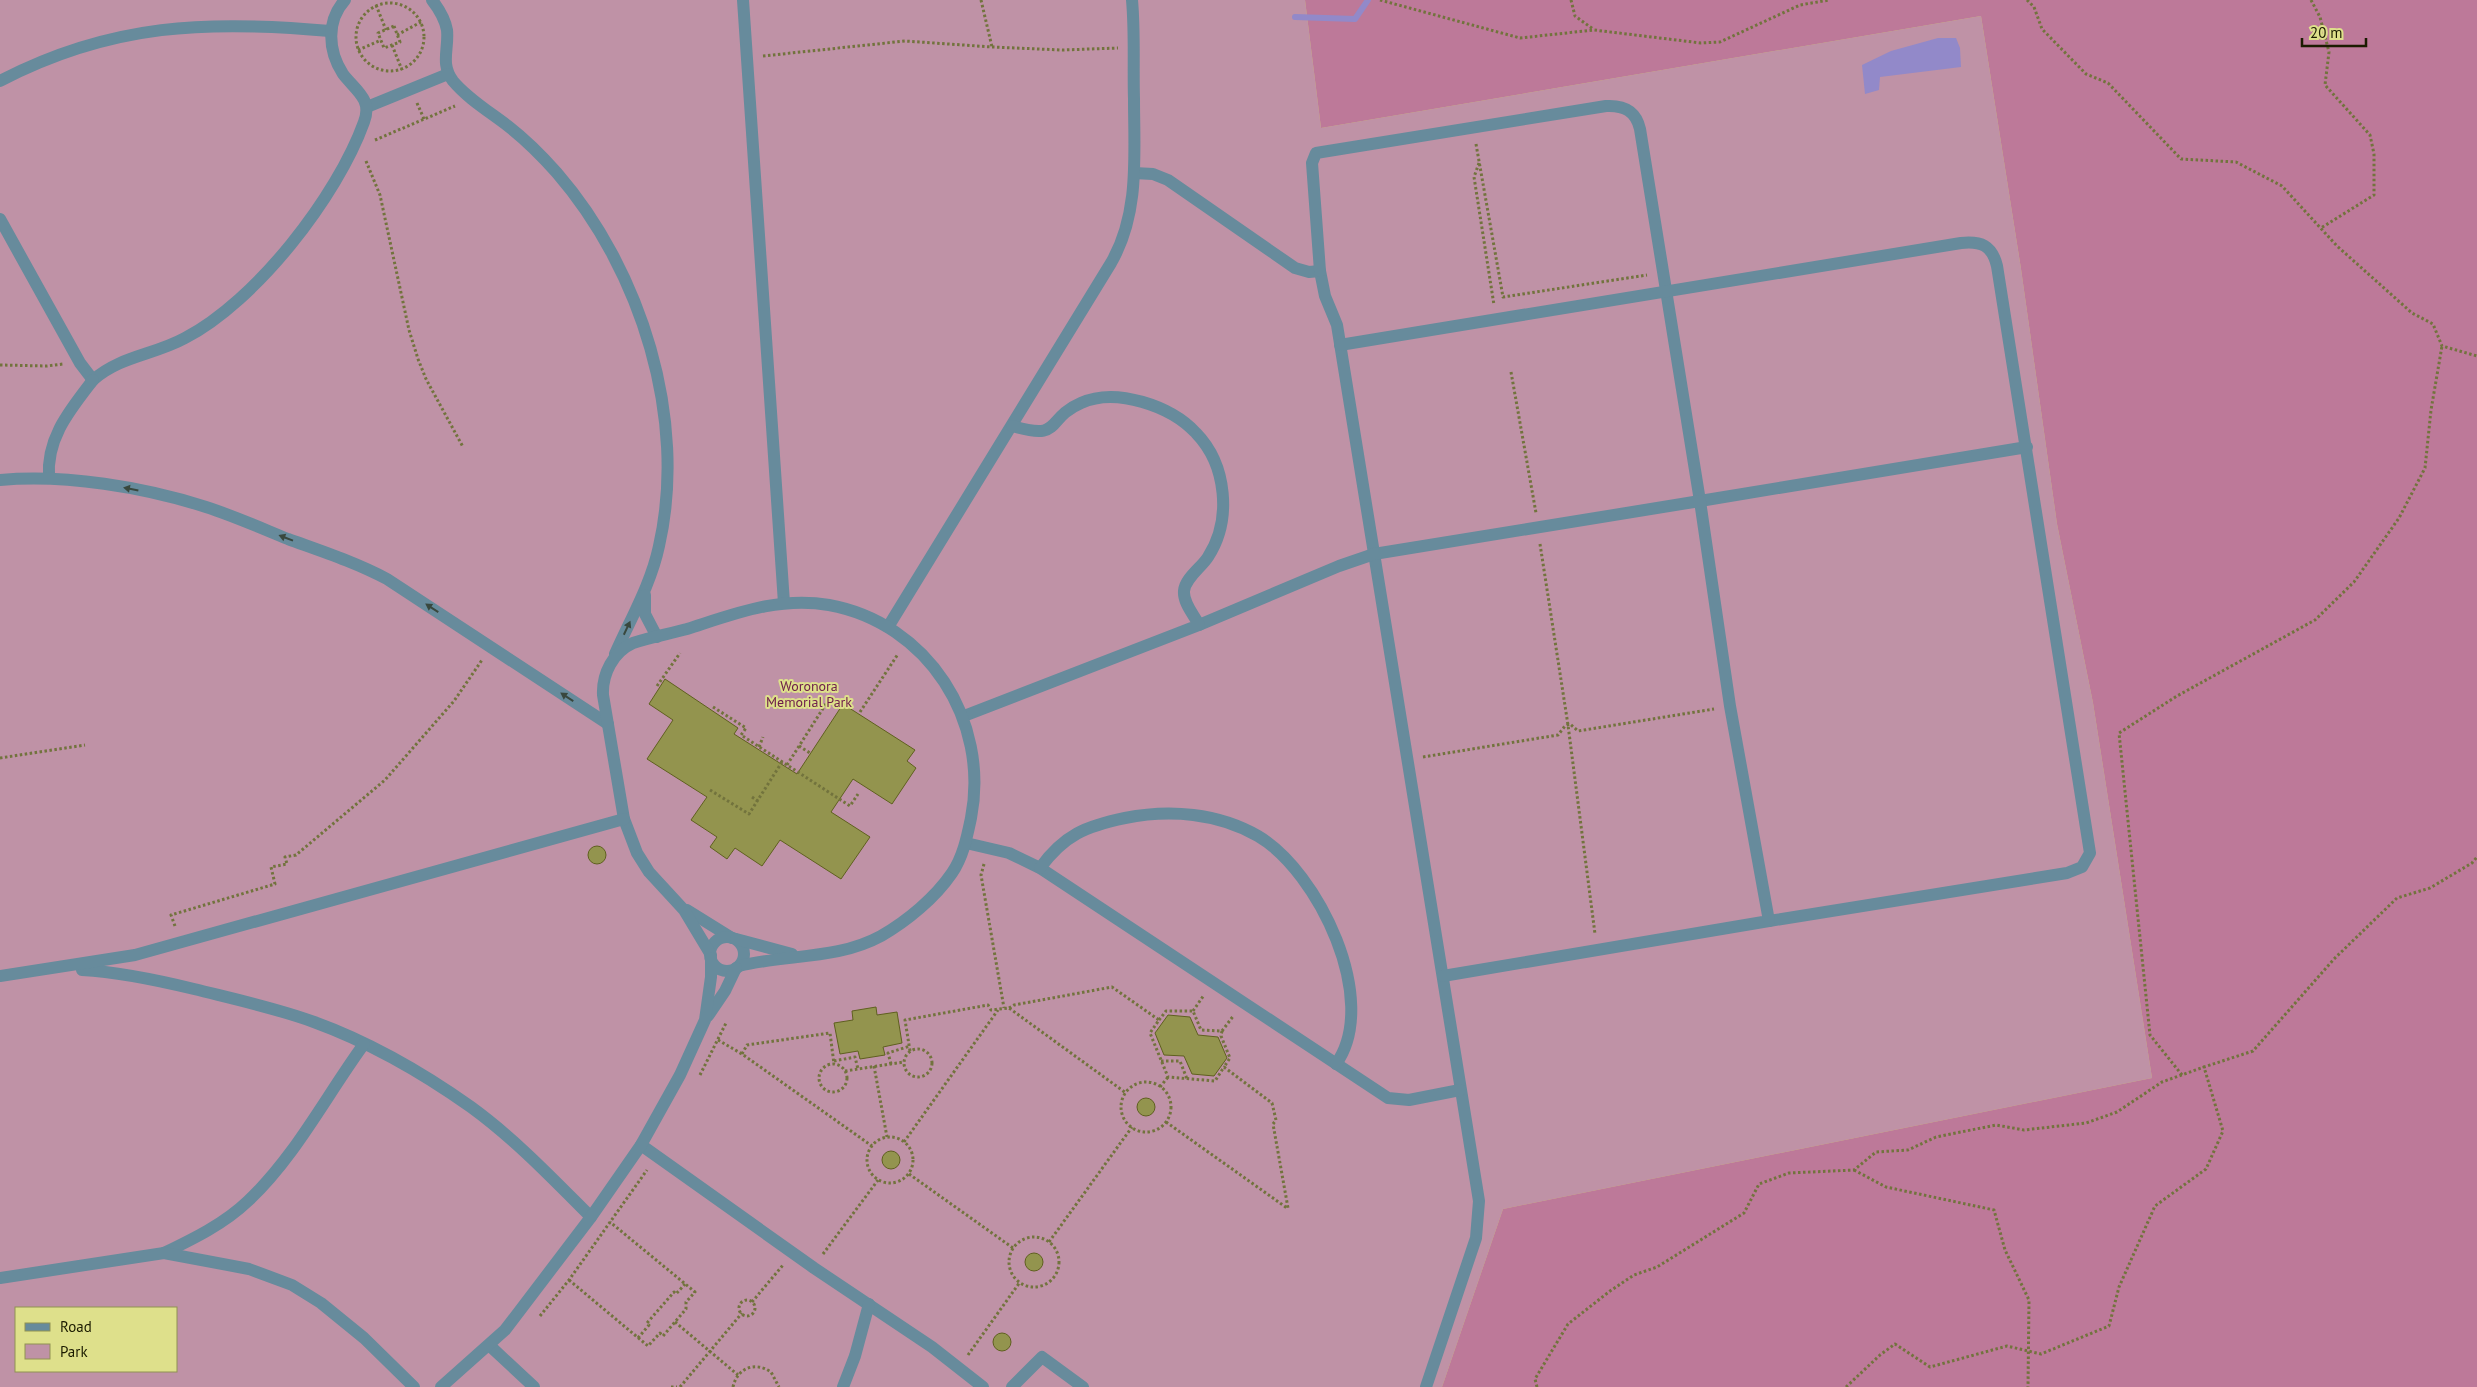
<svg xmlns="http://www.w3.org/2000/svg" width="2477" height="1387" viewBox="0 0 2477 1387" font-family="'PT Sans',sans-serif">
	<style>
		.green { fill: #bf92a6; fill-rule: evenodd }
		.forest { fill: #bd7999 }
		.water { fill: #9289c9 }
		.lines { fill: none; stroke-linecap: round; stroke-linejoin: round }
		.stream { stroke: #9289c9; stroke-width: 6 }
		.building { fill: #93944e; stroke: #5f601f }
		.path { stroke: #72733d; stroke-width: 3; stroke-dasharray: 2.5 2.5; stroke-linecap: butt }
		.minor { stroke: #678b9c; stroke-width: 12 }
		.oneway { fill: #39483e }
		.labels { text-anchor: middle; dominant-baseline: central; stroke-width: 4; stroke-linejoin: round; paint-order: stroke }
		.park-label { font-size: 14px; fill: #6d1c4a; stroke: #dee08b }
	</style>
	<rect width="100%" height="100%" fill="#d1d37f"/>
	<path class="green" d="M0 0H1305L1321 128 1981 16 2021 269 2057 524 2093 703 2152 1078 1503 1209 1442 1387H0ZM16 1308H176V1371H16Z"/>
	<path class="forest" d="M1305 0H2477V1387H1442L1503 1209 2152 1078 2093 703 2057 524 2021 269 1981 16 1321 128Z"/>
	<path class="water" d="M1938 38H1956L1960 48 1961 67 1880 77 1879 90 1865 94 1862 65 1891 51Z"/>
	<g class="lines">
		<path class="stream" d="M1295 17 1355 19 1368 0"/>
	</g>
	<g class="building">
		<path d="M665 679 738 728 734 734 797 774 843 704 915 750 907 761 916 768 892 804 853 779 831 812 870 837 841 879 780 840 762 866 735 848 727 859 710 847 717 837 691 820 707 797 647 759 673 720 649 704Z"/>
		<circle cx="597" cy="855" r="9"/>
		<path d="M876 1007 877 1015 897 1012 902 1043 883 1047 885 1055 860 1059 858 1051 840 1054 834 1023 853 1020 852 1011Z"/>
		<path d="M1168 1015 1190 1017 1198 1035 1218 1037 1227 1058 1214 1076 1192 1074 1184 1056 1164 1055 1155 1033Z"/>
		<circle cx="1146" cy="1107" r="9"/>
		<circle cx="891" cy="1160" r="9"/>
		<circle cx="1034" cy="1262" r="9"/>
		<circle cx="1002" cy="1342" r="9"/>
	</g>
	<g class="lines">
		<g class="path">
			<path d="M981 0 992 47"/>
			<path d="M1380 0 1520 38 1594 30 1701 43 1720 42 1800 5 1829 0"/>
			<path d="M1571 0 1575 16 1593 29"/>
			<path d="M2027 0 2034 7 2042 29 2086 74 2108 83 2181 159 2236 162 2282 186 2337 246 2412 313 2433 324 2442 346 2477 356"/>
			<path d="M2311 0 2320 17 2329 52 2325 85 2370 135 2374 154V195L2321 228"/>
			<circle cx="390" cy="37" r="34"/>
			<path d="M376 5 386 30"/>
			<path d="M394 26 400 42 384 48 378 33Z"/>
			<path d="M397 35 421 22"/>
			<path d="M392 45 402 70"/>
			<path d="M358 50 381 40"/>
			<path d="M763 56 905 41 992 47 1062 50 1118 48"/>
			<path d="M417 103 424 119"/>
			<path d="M375 140 455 106"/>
			<path d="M1476 144 1503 297 1647 275"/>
			<path d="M366 161 380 195 409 330 418 359 426 379 463 447"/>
			<path d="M1479 163 1474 177 1494 305"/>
			<path d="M0 365 47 366 63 364"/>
			<path d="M1511 372 1536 513"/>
			<path d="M1540 544 1568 725 1595 934"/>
			<path d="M657 686 680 653"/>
			<path d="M713 707 746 728 741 735 850 806 858 794"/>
			<path d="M860 712 898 654"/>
			<path d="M799 746 810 753"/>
			<path d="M759 747 763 737"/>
			<path d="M1423 757 1558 735 1565 726 1570 724 1578 731 1714 709"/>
			<path d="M0 758 85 745"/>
			<path d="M787 765 829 699 840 707"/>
			<path d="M710 790 749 814 782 762"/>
			<path d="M752 797 758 801"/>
			<path d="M984 864 981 875 1004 1008"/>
			<path d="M175 926 171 915 275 884 271 867 287 864 285 857 296 855 385 780 454 701 482 660"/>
			<path d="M1009 1008 1014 1005 1112 987 1159 1020 1150 1033 1168 1077 1215 1081 1224 1067 1272 1103 1276 1120 1273 1124 1288 1208"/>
			<path d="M1193 1011 1204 995"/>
			<path d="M1159 1020 1166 1011H1193L1201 1030 1222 1031 1221 1036 1230 1058 1224 1067"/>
			<path d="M1222 1031 1234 1015"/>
			<path d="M718 1040 742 1054 872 1146"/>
			<circle cx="918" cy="1063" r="14"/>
			<path d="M910 1051 905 1020 988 1005 991 1010 1009 1008 1126 1093"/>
			<path d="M742 1054 747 1045 830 1033 834 1064"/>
			<path d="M834 1061 855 1057 858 1069"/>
			<path d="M1161 1061H1180L1187 1079"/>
			<path d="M891 1064 888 1053 910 1046"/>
			<circle cx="833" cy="1078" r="14"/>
			<path d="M874 1066 887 1137"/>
			<path d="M845 1071 904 1062"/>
			<path d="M700 1075 726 1023"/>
			<path d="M2182 1075 2150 1035 2119 733 2177 696 2315 620 2354 582 2399 518 2425 468 2431 410 2442 346"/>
			<circle cx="1146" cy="1107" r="25"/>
			<path d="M1160 1087 1168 1077"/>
			<path d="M1166 1122 1287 1208"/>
			<circle cx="890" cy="1160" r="23"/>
			<path d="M904 1142 998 1010"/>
			<path d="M1854 1170 1886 1187 1994 1210 2005 1250 2029 1300 2028 1387"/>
			<path d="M909 1174 1013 1248"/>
			<circle cx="1034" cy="1262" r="25"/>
			<path d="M1049 1242 1132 1127"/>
			<path d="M823 1254 878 1180"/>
			<path d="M569 1280 648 1346 660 1333 663 1336 686 1309V1302L695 1292 610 1222"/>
			<circle cx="747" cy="1308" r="8"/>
			<path d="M752 1302 783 1265"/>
			<path d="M540 1316 569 1280 647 1170"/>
			<path d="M675 1322 738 1375"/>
			<path d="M638 1338 649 1325 647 1323 674 1292 676 1294 685 1284"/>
			<path d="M968 1355 1020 1282"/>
			<path d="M671 1387H677"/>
			<path d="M680 1387 742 1313"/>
			<path d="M733 1387C737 1368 755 1361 771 1372L779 1387"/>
			<path d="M1537 1387 1535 1379 1568 1324 1610 1291 1634 1275 1657 1267 1744 1213 1759 1184 1789 1173 1854 1170 1876 1152 1908 1150 1936 1137 1996 1125 2024 1130 2086 1123 2117 1112 2162 1082 2204 1067"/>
			<path d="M1846 1387 1880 1355 1895 1344 1930 1367 2007 1346 2041 1354 2109 1326 2119 1287 2155 1206 2206 1169 2223 1131 2204 1067 2253 1051 2334 959 2397 898 2430 888 2472 863 2477 857"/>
		</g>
		<g class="minor">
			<path d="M432 0C439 9 445 19 447 30 449 49 440 64 453 81 468 99 490 112 508 126 526 140 542 156 557 173 641 270 688 419 659 546 651 584 631 618 615 654"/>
			<path d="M743 0 784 603"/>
			<path d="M0 81C111 23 209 20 330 31"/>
			<path d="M367 107 448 74"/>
			<path d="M1134 173 1153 174 1168 180 1295 268 1309 272 1320 271 1325 296 1337 325 1479 1201 1476 1238 1426 1387"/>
			<path d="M0 219 80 363 93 380C120 356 154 355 185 338 256 301 337 197 364 122 373 99 355 90 343 74 328 51 326 21 345 0"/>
			<path d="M1320 271 1312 163 1316 153 1606 106C1624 105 1636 111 1640 129L1700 501 2027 447"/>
			<path d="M1340 345 1961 243C1981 241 1992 245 1997 266L2090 853 2082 867 2067 873 1769 921"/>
			<path d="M49 478C46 438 70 410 93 380"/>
			<path d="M0 480C65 474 144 487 206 507 234 516 261 528 288 539 321 551 355 562 387 579L608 724"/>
			<path d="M645 595V614L657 637"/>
			<path d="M1199 625 1339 566 1374 554 1700 501 1730 706 1769 921 1443 976"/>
			<path d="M888 627 1111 263C1140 213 1134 155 1134 99 1133 66 1135 33 1132 0"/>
			<path d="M964 716 1199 625C1194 615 1183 603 1184 591 1185 578 1202 567 1208 557 1232 520 1227 465 1196 433 1171 406 1116 387 1081 403 1044 419 1064 441 1012 426"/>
			<path d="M966 843 1009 853 1040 868 1388 1098 1409 1100 1460 1090"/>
			<path d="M1040 868C1064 835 1086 826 1125 818 1170 809 1218 813 1258 836 1318 871 1381 1001 1336 1064"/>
			<path d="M687 910 732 938"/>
			<circle cx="727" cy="954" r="17"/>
			<path d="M736 939 792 954"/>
			<path d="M711 955 684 910 649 872 637 853 624 819 603 695C602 674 613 652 633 643 651 637 669 634 687 629 734 614 779 596 829 605 928 623 990 721 971 818 967 837 963 857 952 873 935 898 907 921 881 936 837 960 787 954 739 966"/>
			<path d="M82 970C120 972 157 980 194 989 234 999 276 1008 314 1022 369 1042 423 1073 471 1107 515 1139 553 1179 591 1217"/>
			<path d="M0 976 135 955 624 819"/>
			<path d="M708 1016 725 991 736 968"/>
			<path d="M641 1145 814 1268 932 1347 983 1387"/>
			<path d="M164 1253C193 1239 224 1224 248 1201 295 1157 326 1096 364 1044"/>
			<path d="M0 1278 164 1253 249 1269 292 1285 321 1303 364 1338 414 1387"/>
			<path d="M489 1345 534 1387"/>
			<path d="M441 1387 505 1330 591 1217 641 1145 680 1075 705 1020 711 977V958"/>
			<path d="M843 1387 855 1356 869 1304"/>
			<path d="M1012 1387 1042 1357 1083 1387"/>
		</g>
	</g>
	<defs><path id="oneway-solid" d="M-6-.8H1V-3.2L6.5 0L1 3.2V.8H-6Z" transform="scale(1.25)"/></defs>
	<g class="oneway">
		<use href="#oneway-solid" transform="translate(131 489) rotate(-169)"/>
		<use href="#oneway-solid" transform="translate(286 538) rotate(-159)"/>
		<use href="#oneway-solid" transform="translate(432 608) rotate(-147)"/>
		<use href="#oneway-solid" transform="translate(627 628) rotate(-65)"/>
		<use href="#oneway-solid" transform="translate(567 697) rotate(-147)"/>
	</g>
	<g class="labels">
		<g class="park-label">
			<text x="809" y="686">Woronora<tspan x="809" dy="16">Memorial Park</tspan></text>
		</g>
	</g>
	<rect x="15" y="1307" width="162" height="65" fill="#dee08b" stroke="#909153"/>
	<rect x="25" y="1323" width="25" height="8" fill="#678b9c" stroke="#909153"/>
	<text x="60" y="1332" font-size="15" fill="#1b1b00">Road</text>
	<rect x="25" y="1344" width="25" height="15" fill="#bf92a6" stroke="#909153"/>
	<text x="60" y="1357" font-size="15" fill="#1b1b00">Park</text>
	<path d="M2302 38v8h64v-8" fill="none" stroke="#1b1b00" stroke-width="2.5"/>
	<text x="2310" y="38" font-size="15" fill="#1b1b00" stroke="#dee08b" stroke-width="4" paint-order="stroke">20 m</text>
</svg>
